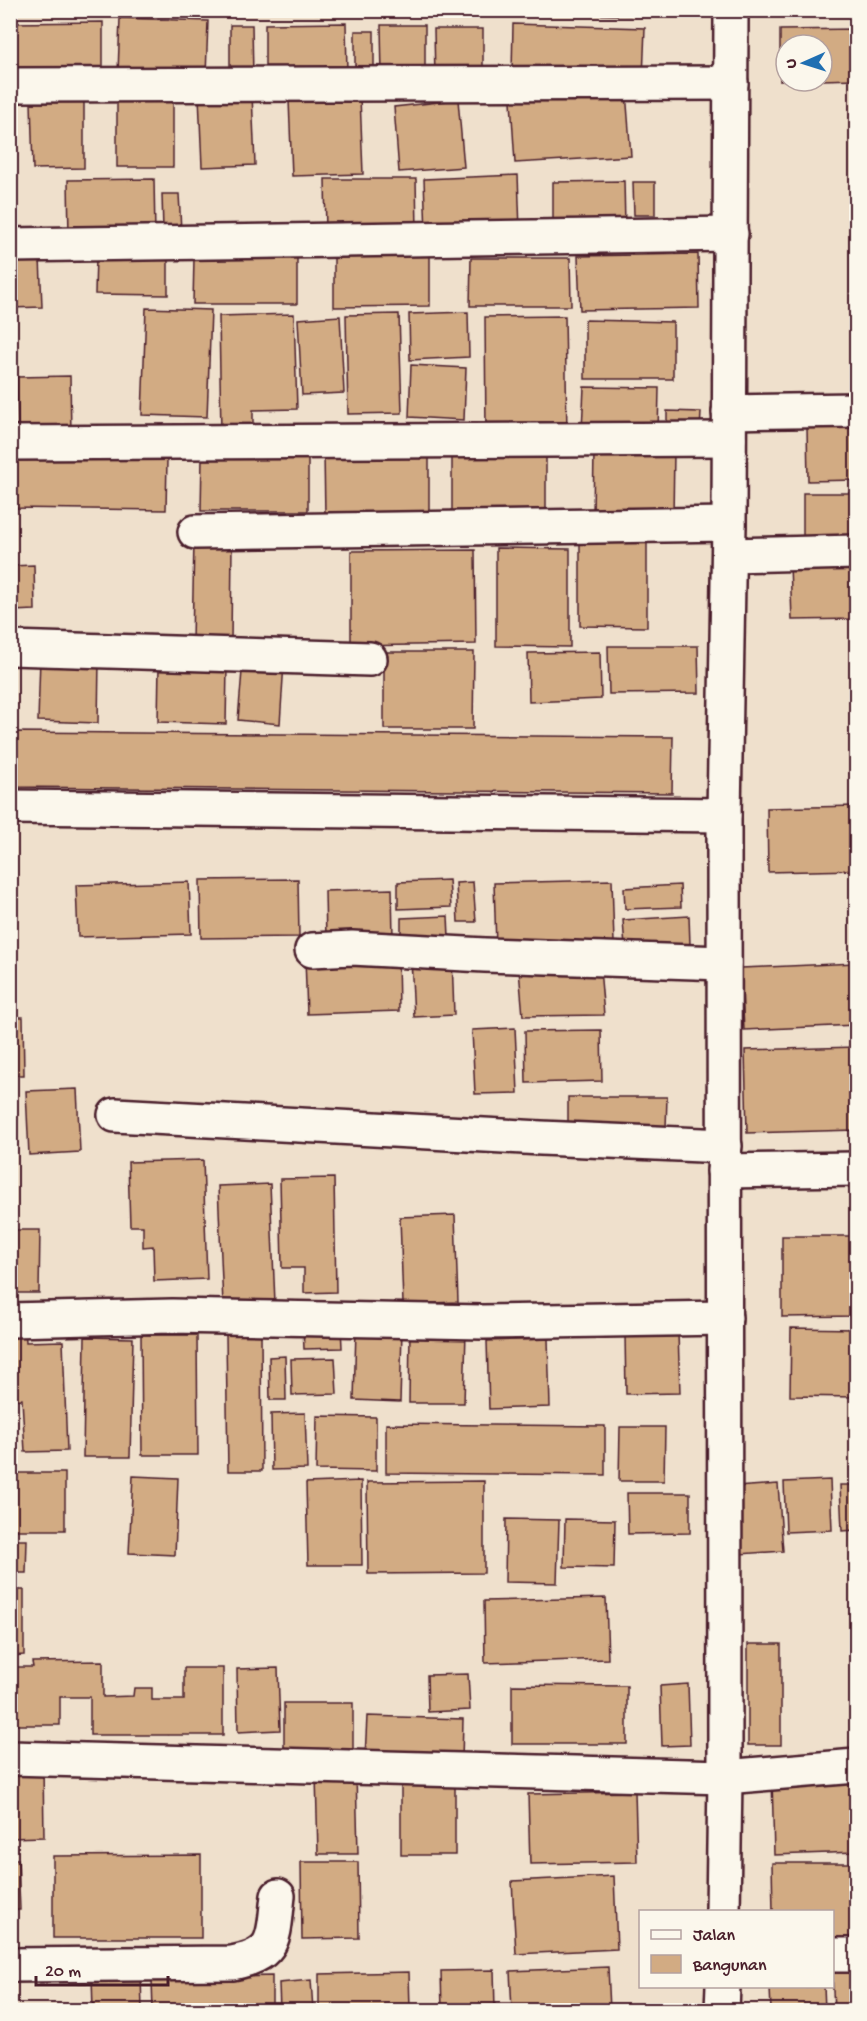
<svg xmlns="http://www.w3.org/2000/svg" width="867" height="2021" viewBox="0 0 867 2021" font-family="'Gochi Hand',sans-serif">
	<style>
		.building { fill: #d2ab83; stroke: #4a1f2b; stroke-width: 1.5 }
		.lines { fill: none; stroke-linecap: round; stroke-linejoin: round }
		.street-casing { stroke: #4a1f2b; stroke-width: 38 }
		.street { stroke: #fbf7ec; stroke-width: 33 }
	</style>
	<rect width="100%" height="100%" fill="#efe0cc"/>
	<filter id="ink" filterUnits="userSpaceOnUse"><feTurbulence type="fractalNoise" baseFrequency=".0167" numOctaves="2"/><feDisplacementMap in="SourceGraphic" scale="12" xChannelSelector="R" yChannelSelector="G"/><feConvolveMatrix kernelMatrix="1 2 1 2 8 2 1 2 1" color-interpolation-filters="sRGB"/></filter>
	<g filter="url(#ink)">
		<g class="building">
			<rect x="247" y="10" width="48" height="2"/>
			<path d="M298 10H358V14L298 13Z"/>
			<path d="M363 10H416V12L363 13Z"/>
			<rect x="459" y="10" width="32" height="5"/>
			<path d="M514 10H630V15L514 13Z"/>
			<path d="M825 10H856V14L825 15Z"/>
			<path d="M120 18 208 21 206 76 118 73Z"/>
			<path d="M103 22V73L13 75 12 23Z"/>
			<path d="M346 23 347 73 265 75V24Z"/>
			<path d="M513 24 645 28 643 78 512 73Z"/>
			<path d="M230 25H252L253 77 230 78Z"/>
			<path d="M381 25H425V75H382Z"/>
			<path d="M434 29H483V77L435 78Z"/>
			<path d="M856 29V79L822 80V45H786V80L780 81V30Z"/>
			<rect x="355" y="31" width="19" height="45"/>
			<rect x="117" y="90" width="56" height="77"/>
			<path d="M626 92 631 156 515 163 511 101Z"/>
			<path d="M252 94 255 165 202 167 199 96Z"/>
			<path d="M360 97 363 174 292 176 289 100Z"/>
			<path d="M458 100 464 167 399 172 394 107Z"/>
			<path d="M84 101V168L33 169 31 102Z"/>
			<path d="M518 175 520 230 426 234 424 179Z"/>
			<path d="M10 176H14L13 234H10Z"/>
			<path d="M154 179 155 235 69 236 68 180Z"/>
			<path d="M325 179H416L417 231 326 232Z"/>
			<path d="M624 181 625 226 553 227V182Z"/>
			<path d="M633 182H655V215H634Z"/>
			<path d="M162 194H179L181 230H163Z"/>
			<rect x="851" y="235" width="5" height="66"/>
			<path d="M430 254V306L334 307V255Z"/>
			<path d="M698 254 699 308 580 310 578 256Z"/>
			<path d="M96 255H168V295L95 294Z"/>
			<path d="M40 258 42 307 10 308V259Z"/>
			<path d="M194 258H297V304H193Z"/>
			<path d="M471 258H570L571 306H470Z"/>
			<path d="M146 308 211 310 207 417 142 415Z"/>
			<path d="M468 312 469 357 410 360 409 314Z"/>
			<path d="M294 314 297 409 253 410V433L221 434 219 316Z"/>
			<path d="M399 314 402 413 348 414 346 315Z"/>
			<path d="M340 316 344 393 302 395 298 319Z"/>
			<path d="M565 316 567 433 486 434 485 317Z"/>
			<path d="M585 320 673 322V379H585Z"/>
			<path d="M856 349V395L854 396 852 350Z"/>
			<path d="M411 365 466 368 464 420 409 417Z"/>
			<path d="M70 376 71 436H18L17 377Z"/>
			<path d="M584 387 659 388 658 433 582 431Z"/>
			<path d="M667 411 701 412 700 431 667 430Z"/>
			<path d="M856 426V480L808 481 807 427Z"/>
			<path d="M594 451 674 452 673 517 593 515Z"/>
			<path d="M429 452V514L325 515 324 453Z"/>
			<path d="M452 452H546V513L452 512Z"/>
			<path d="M10 457 167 459 166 510 10 508Z"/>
			<path d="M202 458H308V511H201Z"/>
			<path d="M803 493H856V538L803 539Z"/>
			<path d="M194 541 232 542 231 643 192 642Z"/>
			<path d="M580 542H647V627L580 626Z"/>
			<path d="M496 548 570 549V647L496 646Z"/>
			<path d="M475 550 476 644 351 646V551Z"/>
			<path d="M856 563V619L792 620 790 564Z"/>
			<path d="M34 565 35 610 12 611 11 566Z"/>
			<path d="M608 646H698L699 693 609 694Z"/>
			<path d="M384 652H474L473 729H384Z"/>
			<path d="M600 652 601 699 529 702 528 653Z"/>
			<rect x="10" y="653" width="2" height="68"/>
			<path d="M40 658 99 660 98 723 38 721Z"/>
			<path d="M243 659 284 663 280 724 238 720Z"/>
			<path d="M159 665 227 666 226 724 158 722Z"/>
			<path d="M10 732 673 737 672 793 10 787Z"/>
			<path d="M856 806V870L768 872 767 808Z"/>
			<path d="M298 879 299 937 201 938 200 880Z"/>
			<path d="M449 880 451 907 398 909V882Z"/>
			<path d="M612 880 614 943 496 946 494 883Z"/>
			<path d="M189 882 191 934 78 937 76 885Z"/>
			<path d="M473 882 476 922H458L456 883Z"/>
			<path d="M680 885 681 907 625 909 624 888Z"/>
			<path d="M392 889 393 938 326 940 325 891Z"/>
			<path d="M448 916 449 938 401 939V918Z"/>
			<path d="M689 916 690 945 625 948 623 920Z"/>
			<path d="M398 955 399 1011 307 1014 305 958Z"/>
			<path d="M452 956 454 1015 414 1017 411 958Z"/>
			<path d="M856 963V1025L744 1030 741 968Z"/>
			<path d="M600 969 604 1015 523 1016 519 970Z"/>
			<path d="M10 1017H23L24 1075H10Z"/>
			<path d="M515 1028 518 1093 475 1094 472 1030Z"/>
			<path d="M601 1030 602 1081 526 1083 525 1031Z"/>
			<path d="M856 1047V1130L747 1133 745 1050Z"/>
			<path d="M77 1089 80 1152 29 1155 26 1091Z"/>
			<path d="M568 1097H667L666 1128H568Z"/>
			<path d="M203 1160 207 1279 154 1281 153 1246 143 1247V1226H130L128 1162Z"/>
			<path d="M334 1178 336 1292 304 1293V1268H282L280 1179Z"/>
			<path d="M270 1184 275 1303 223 1305 218 1186Z"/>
			<path d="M455 1215 458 1302 403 1304 400 1217Z"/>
			<path d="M10 1230H40L39 1293H10Z"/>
			<path d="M782 1236H856V1316L782 1317Z"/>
			<path d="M341 1327 342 1348 304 1349 303 1328Z"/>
			<path d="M10 1328H25L26 1342 63 1341 67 1451 25 1452 22 1399 10 1400Z"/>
			<path d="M791 1328 856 1329V1397L790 1396Z"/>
			<path d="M356 1330 402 1331 400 1402 354 1400Z"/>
			<path d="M410 1331 466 1332 464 1403H409Z"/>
			<path d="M678 1333 680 1393 626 1394 625 1334Z"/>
			<path d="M261 1334 262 1471H228L226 1335Z"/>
			<path d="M141 1335H197L198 1455H142Z"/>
			<path d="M85 1337 133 1338 130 1457H83Z"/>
			<path d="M548 1339 550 1407 489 1409 487 1341Z"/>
			<path d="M285 1356 286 1400H270L269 1357Z"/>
			<path d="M335 1358 337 1394 292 1395 291 1359Z"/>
			<path d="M10 1413H13L14 1452H10Z"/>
			<path d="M305 1413 307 1469 272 1470 271 1414Z"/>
			<path d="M317 1416 376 1417V1471L316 1470Z"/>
			<path d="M386 1424 605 1426V1475L386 1473Z"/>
			<path d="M620 1427H665L664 1481H619Z"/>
			<rect x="10" y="1473" width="55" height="57"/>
			<path d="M133 1476 178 1478 175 1555 129 1553Z"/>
			<path d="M830 1480 832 1530 786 1532 784 1482Z"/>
			<path d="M361 1481 362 1565H308L306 1483Z"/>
			<path d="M484 1481V1573L368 1574 367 1482Z"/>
			<path d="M778 1484 783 1551 740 1554 736 1487Z"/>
			<path d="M840 1485H856V1530L842 1531Z"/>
			<path d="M627 1493H690V1533L628 1534Z"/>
			<path d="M506 1519 559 1520 557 1583 505 1582Z"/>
			<path d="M565 1519 615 1520 614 1568 564 1567Z"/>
			<path d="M10 1540H27L26 1573H10Z"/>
			<path d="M10 1590H24V1655L10 1656Z"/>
			<path d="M606 1598 608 1659 485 1663 484 1601Z"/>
			<rect x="748" y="1644" width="33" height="101"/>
			<path d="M103 1661V1697L133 1696 134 1688H152V1700H184V1668H223V1735H90V1697H60V1725H10V1667H33L32 1662Z"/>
			<path d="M278 1668 280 1730 238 1732 237 1669Z"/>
			<path d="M468 1674 470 1710 428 1712 427 1675Z"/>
			<path d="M688 1684 690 1745 662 1746 660 1686Z"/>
			<path d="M512 1685 627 1686V1744H512Z"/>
			<rect x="284" y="1703" width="69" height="52"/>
			<path d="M367 1716 463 1719 462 1761 365 1758Z"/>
			<path d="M10 1768H43L44 1837 10 1838Z"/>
			<path d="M356 1774 358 1854H318L316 1775Z"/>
			<path d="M856 1776V1852L774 1855 772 1778Z"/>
			<rect x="401" y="1778" width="54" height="77"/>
			<path d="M635 1792 637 1862 530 1864 528 1794Z"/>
			<path d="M201 1855V1938H53V1856Z"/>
			<path d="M10 1859H18L20 1910H10Z"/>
			<path d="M301 1862H358L359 1938 302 1939Z"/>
			<path d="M772 1863H856V1947H832V1912H773Z"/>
			<path d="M614 1876 617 1949 516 1954 512 1881Z"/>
			<path d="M608 1967 610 2010H512L510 1971Z"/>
			<path d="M856 1969V2010H834L832 1971Z"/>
			<path d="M494 1970 495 2010H442L441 1971Z"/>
			<path d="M409 1972 410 2010H319V1974Z"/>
			<path d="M141 1975 142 2010H93L92 1976Z"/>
			<path d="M272 1976V2010H153L152 1979Z"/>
			<path d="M311 1980 313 2010H280L279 1983Z"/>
			<path d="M824 1986 825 2010H771L770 1988Z"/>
		</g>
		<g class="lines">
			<g class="street-casing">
				<g id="street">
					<path d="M10 85 731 83"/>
					<path d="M10 245 731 234"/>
					<path d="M729 412 856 410"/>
					<path d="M10 443 729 439"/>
					<path d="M195 532 729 524"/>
					<path d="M729 555 856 552"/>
					<path d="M10 648 370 659"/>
					<path d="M10 807 724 815"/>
					<path d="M312 950 352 948 485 955 724 963"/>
					<path d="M115 1115 541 1138 725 1146"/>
					<path d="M724 1171 856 1169"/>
					<path d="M10 1320 172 1316 483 1322 725 1318"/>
					<path d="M10 1758 725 1777 856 1766"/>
					<path d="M723 1912 725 1777 724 815 729 524 731 10"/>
					<path d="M832 1955H856"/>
					<path d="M10 1965 232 1963C278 1954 273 1937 278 1896"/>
					<path d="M722 2010 723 1986"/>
				</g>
			</g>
			<use href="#street" class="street"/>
		</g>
	</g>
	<rect width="867" height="2021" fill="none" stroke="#fbf7ec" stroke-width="36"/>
	<rect x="18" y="18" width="831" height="1985" fill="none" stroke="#4a1f2b" stroke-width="2" filter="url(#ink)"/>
	<rect x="639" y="1910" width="195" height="78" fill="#fbf7ec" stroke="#b4a19f" stroke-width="1.5"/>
	<rect x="651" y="1930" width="30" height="9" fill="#fbf7ec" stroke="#b4a19f" stroke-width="1.5"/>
	<text x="693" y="1940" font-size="18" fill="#4a1f2b">Jalan</text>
	<rect x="651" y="1955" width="30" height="18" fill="#d2ab83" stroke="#b4a19f" stroke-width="1.5"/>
	<text x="693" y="1970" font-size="18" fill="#4a1f2b">Bangunan</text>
	<g transform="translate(804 63) rotate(267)"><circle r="28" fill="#fbf7ec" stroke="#b4a19f" stroke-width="1.5"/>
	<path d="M0-4.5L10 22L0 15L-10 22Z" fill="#1f6fb2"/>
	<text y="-9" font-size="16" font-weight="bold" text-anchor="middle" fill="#4a1f2b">U</text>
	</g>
	<path d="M36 1976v9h132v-9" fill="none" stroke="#4a1f2b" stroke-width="3"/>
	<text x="45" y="1976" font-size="18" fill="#4a1f2b" stroke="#fbf7ec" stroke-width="4.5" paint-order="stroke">20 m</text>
</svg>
